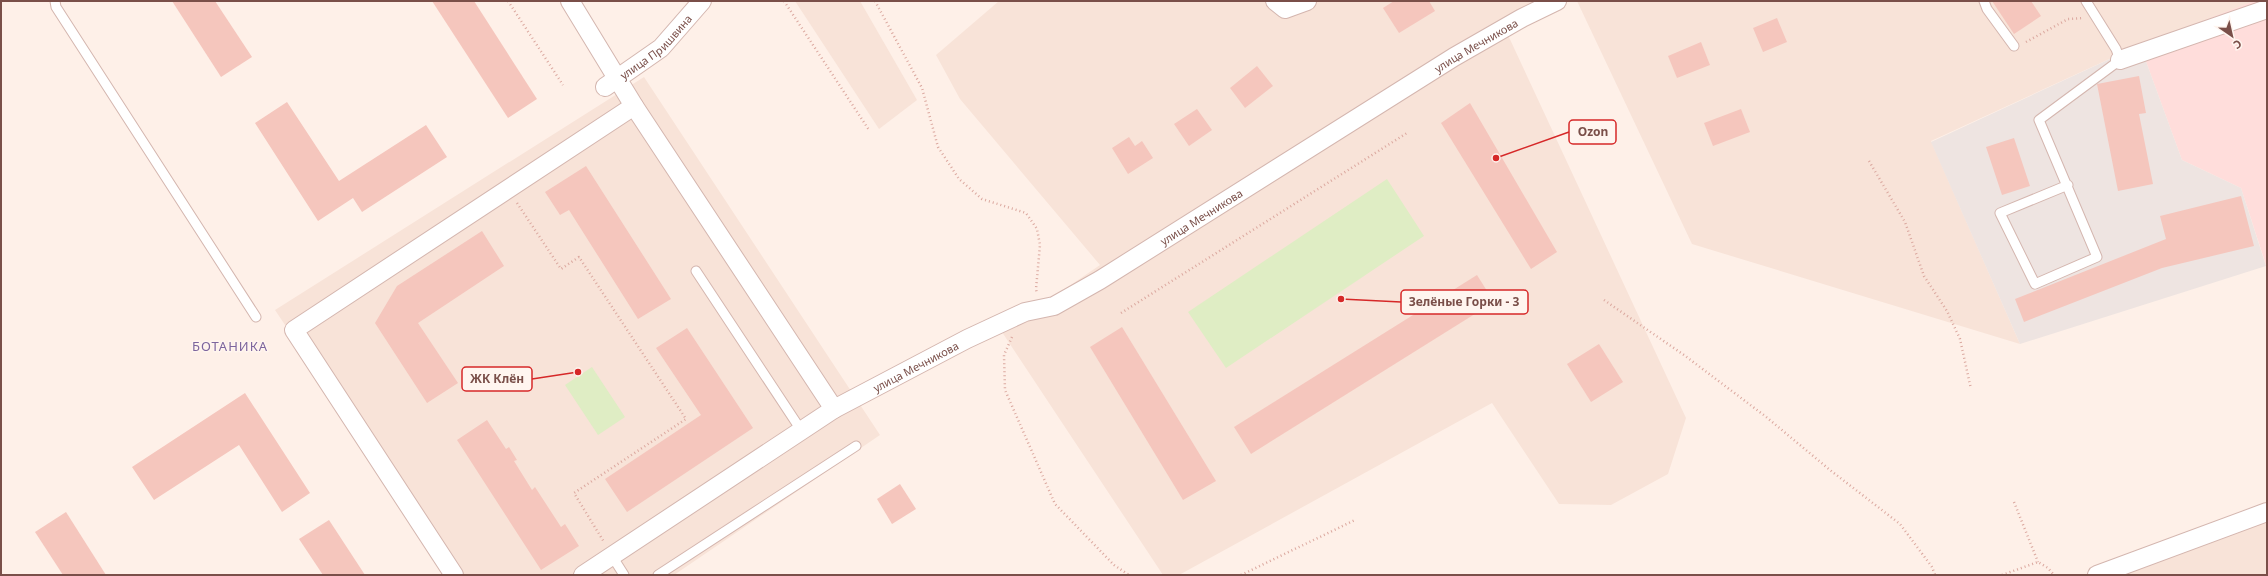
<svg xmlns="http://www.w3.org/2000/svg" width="2268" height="576" viewBox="0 0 2268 576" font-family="'Noto Sans',sans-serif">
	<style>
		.residential { fill: #f8e3d8 }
		.commercial { fill: #ffdddb }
		.industrial { fill: #eee4e1 }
		.green { fill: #dfedc4 }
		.building { fill: #f5c6bd }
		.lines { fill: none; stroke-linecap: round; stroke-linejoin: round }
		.service-casing { stroke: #d4b6af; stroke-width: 11 }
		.minor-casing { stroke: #d4b6af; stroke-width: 20 }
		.path { stroke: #dba89f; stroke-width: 2.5; stroke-dasharray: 1 3; stroke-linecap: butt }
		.service { stroke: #fff; stroke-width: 9 }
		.minor { stroke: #fff; stroke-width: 18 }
		.labels { text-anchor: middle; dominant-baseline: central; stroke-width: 3; stroke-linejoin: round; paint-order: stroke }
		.street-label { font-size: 11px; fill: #7a4f49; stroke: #fff5ef }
		.quarter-label { font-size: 13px; letter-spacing: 1px; fill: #7d659d; stroke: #fff5ef }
		.leader { fill: none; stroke: #d62828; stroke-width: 1.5 }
		.callout-dot { fill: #d62828; stroke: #fff5ef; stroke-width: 1.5 }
		.callout { fill: #fff5ef; stroke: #d62828; stroke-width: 1.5 }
		.callout-label { font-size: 12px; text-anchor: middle; font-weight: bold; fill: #7a4f49 }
	</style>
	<rect width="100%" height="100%" fill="#fef0e8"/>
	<g class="residential">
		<path d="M795 1H860L917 100 879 129Z"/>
		<path d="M999 1H1540L1501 20 1686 418 1668 474 1611 505 1559 504 1492 403 1179 575H1163L1002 332 1100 265 960 99 936 55Z"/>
		<path d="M1577 1H2254L2255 2 2140 45 1931 141 2020 344 1692 244Z"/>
		<path d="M644 77 880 435 674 575H449L380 467 275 310Z"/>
		<path d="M2267 515V575H2093Z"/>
	</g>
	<path class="commercial" d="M2254 1H2267V268L2241 188 2182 160 2140 45Z"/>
	<path class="industrial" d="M2140 45 2182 160 2241 188 2266 266 2020 344 1931 142Z"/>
	<g class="green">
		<path d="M1387 179 1424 236 1226 368 1188 312Z"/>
		<path d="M592 367 625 417 598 435 565 385Z"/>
	</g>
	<g class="building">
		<path d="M172 1H215L252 57 221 77Z"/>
		<path d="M432 1H474L537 99 508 118Z"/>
		<path d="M1394 1H1429L1435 11 1399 33 1383 8Z"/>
		<path d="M1992 1H2031L2041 16 2014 34Z"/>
		<path d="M1777 18 1787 42 1763 52 1753 28Z"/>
		<path d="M1701 42 1710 65 1677 78 1668 56Z"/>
		<path d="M1257 66 1273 86 1245 108 1230 88Z"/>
		<path d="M2139 76 2146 113 2139 114 2153 184 2118 191 2097 84Z"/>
		<path d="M287 102 339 181 426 125 447 157 362 212 353 198 318 221 255 123Z"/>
		<path d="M1470 103 1557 252 1531 269 1441 123Z"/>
		<path d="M1197 109 1212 130 1189 146 1174 124Z"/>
		<path d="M1741 109 1750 132 1713 146 1704 123Z"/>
		<path d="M1129 137 1135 146 1142 141 1153 158 1128 174 1112 148Z"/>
		<path d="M2014 138 2030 186 2002 195 1986 147Z"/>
		<path d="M586 166 671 299 638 319 569 210 560 215 545 192Z"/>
		<path d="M2241 196 2254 246 2162 268 2024 322 2015 299 2166 239 2160 216Z"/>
		<path d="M482 231 504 266 418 323 458 383 427 403 375 323 397 286Z"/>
		<path d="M1477 275 1494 302 1251 454 1234 427Z"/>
		<path d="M1122 327 1216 481 1183 500 1090 347Z"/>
		<path d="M687 328 753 428 627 512 605 479 701 415 656 348Z"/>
		<path d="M1599 344 1623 382 1591 402 1567 364Z"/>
		<path d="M245 393 310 493 282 512 239 445 154 500 132 467Z"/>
		<path d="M487 420 506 449 509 447 517 460 514 461 532 490 535 487 561 527 565 524 579 546 541 570 457 440Z"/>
		<path d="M900 484 916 509 892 524 877 499Z"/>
		<path d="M66 512 106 575H63L35 532Z"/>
		<path d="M329 520 365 575H323L299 539Z"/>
	</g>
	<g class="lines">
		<g class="service-casing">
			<g id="service">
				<path d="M55 1 56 7 256 317"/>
				<path d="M1984 1 1987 9 2014 46"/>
				<path d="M2068 185 2000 213 2035 284 2097 257 2039 120 2120 60 2116 49 2086 1"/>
				<path d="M696 271 801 430"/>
				<path d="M612 556 624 575"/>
				<path d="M658 575 856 446"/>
			</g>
		</g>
		<g class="minor-casing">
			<g id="minor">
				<path d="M570 1 634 106 834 409"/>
				<path d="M1275 1 1285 9 1307 1"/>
				<path d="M2120 60 2267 9"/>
				<path id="s1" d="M605 87 661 48 702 1"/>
				<path d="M454 575 294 330 634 106"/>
				<path id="s2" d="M583 575 834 409 967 339 1025 312 1054 306 1100 280 1454 57 1522 18 1557 1"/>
				<path d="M2097 575 2267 512"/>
			</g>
		</g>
		<g class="path">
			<path d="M508 1 563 85"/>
			<path d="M784 1 869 130"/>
			<path d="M875 1 922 88 938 147 959 179 982 199 1026 213 1037 229 1040 245 1036 289 1037 294"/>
			<path d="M2026 42 2068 19 2083 18"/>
			<path d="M1869 161 1905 222 1924 276 1947 311 1960 339 1971 389"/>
			<path d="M517 203 561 269 579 257 686 419 574 493 604 542"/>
			<path d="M1604 300 1684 355 1765 416 1830 470 1900 524 1932 567 1935 575"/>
			<path d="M1121 313 1407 133"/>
			<path d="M1012 337 1004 355 1005 390 1055 504 1114 565 1129 575"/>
			<path d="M2014 502 2038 562"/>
			<path d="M1241 575 1355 520"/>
			<path d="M2002 575 2038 562 2048 568 2054 575"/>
		</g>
		<use href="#service" class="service"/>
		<use href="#minor" class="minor"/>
	</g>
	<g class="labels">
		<g class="street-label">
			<text stroke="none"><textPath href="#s2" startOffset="1041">улица Мечникова</textPath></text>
			<text stroke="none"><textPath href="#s1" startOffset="65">улица Пришвина</textPath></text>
			<text stroke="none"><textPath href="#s2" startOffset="717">улица Мечникова</textPath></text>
			<text stroke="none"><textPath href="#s2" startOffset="393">улица Мечникова</textPath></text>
		</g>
		<g class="quarter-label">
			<text x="230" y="346">БОТАНИКА</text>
		</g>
	</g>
	<path class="leader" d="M1496 158L1569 132M1341 299L1401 302M578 372L532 379"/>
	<g class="callout-dot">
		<circle cx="1496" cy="158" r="4"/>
		<circle cx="1341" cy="299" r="4"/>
		<circle cx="578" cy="372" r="4"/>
	</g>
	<g class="callout">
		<rect x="1569" y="120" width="47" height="24" rx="4"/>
		<rect x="1401" y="290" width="127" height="24" rx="4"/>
		<rect x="462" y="367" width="70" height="24" rx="4"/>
	</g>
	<g class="callout-label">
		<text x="1593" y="136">Ozon</text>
		<text x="1464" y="306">Зелёные Горки - 3</text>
		<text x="497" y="383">ЖК Клён</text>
	</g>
	<rect width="2268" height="576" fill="none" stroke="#7a4f49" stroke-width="4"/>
	<g transform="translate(2232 36) rotate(146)" stroke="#fff5ef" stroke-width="3" paint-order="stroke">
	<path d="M0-3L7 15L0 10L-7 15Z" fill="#7a4f49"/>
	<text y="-6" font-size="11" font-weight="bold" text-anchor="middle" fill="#7a4f49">С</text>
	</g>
</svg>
